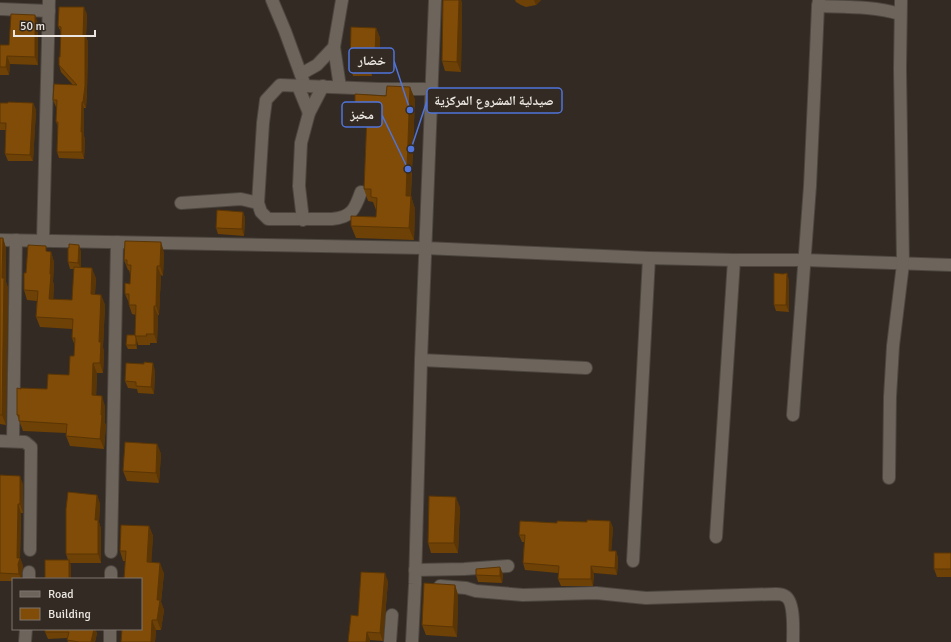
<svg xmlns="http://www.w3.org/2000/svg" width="951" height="642" viewBox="0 0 951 642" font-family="Signika,'Noto Naskh Arabic',sans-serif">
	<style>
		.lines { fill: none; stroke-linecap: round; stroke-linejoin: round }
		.street-casing { stroke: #4c463f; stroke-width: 14 }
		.street { stroke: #6d645c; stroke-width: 12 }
		.wall { fill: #6e4106 }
		.shaded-wall { fill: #5a3505 }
		.building { fill: #804c07; stroke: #5a3505 }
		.leader { fill: none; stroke: #5074da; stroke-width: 1.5 }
		.callout-dot { fill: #5074da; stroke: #322a23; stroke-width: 1.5 }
		.callout { fill: #322a23; stroke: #5074da; stroke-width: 1.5 }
		.callout-label { font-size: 13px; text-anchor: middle; font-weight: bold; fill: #ebe6e1 }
	</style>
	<rect width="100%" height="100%" fill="#322a23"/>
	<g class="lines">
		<g class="street-casing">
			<g id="street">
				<path d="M272 0 285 31 305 86"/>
				<path d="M818 6C845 7 874 6 900 14"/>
				<path d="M0 9 49 11"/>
				<path d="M334 47 340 87"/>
				<path d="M301 74 317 65 334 47 342 0"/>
				<path d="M298 86 309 113"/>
				<path d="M181 203 241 199 258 203 261 212 268 219H332C352 217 355 209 361 192"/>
				<path d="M258 203 263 123 266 100 280 85 380 89H432"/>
				<path d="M303 220 299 186 301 143 309 113 323 86"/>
				<path d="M0 240 425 248 649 258 734 260H804L951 265"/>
				<path d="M43 241 49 0"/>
				<path d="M421 360 586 368"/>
				<path d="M793 415 810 186 815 76 818 6 819 0"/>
				<path d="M0 441 25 442 31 447 30 550"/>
				<path d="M13 441 16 240"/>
				<path d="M889 478 890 397 893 346 903 264 900 69 901 0"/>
				<path d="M716 537 734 260"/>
				<path d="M111 552 117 242"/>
				<path d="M633 561 649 258"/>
				<path d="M415 570 464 569 508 566"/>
				<path d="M29 579V572"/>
				<path d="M111 579V572"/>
				<path d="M440 586 466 588 476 591 523 595 596 593 646 598 776 594C778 594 782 594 785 596 795 601 793 632 793 642"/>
				<path d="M110 629V642"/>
				<path d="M25 642 26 629"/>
				<path d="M390 642 392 615"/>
				<path d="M412 642 415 584 421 360 435 0"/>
			</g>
		</g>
		<use href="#street" class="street"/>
	</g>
	<g class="wall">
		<path d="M443 0H461L462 4 461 72 445 71 442 61Z"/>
		<path d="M515 0H541L536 5 526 7 521 5 516 2Z"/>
		<path d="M87 14 86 37 88 42 87 92 86 108H84V136L85 139 84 159 59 158 57 152 58 126 56 122 57 107H56L53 100 73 85 61 72 59 65 60 57 61 32 58 26Z"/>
		<path d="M38 23V65L10 64 9 75H0V45H9Z"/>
		<path d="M376 28 380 38 379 64H372V76H353L350 66Z"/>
		<path d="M415 99 411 196 415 209 414 240 356 238 351 226 376 217 377 210H376L373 202 368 201 364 189 367 126H359L355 113Z"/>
		<path d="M0 103H33L36 110 33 161H8L5 154 6 130H0Z"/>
		<path d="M243 212 245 218 244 236 218 234 216 228Z"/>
		<path d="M0 238H3L6 248V282L8 288 6 425 0 424Z"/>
		<path d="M48 251 51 252 54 262 53 282 54 284 53 299 72 300 74 269H70L68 262 81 251V267L96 278 95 294 101 295 105 305 103 347 104 352 103 373H97L96 395 105 406V423L106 425 104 449 70 446 66 436V433L23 431 17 415 47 389 69 375 74 356 75 346 72 338V329L40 327 36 317 37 301 27 300 24 290 26 273Z"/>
		<path d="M164 252 163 276 161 275 159 315H158L157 343H150V345H138L137 341V349H128L126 345 135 335 136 315 132 314 129 305V303L125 294 130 284V274L129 270H128L124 260Z"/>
		<path d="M789 280V312L776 311 774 305Z"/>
		<path d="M155 370 154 394 138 393 137 389 128 388 125 381Z"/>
		<path d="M157 444 161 454 159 483 127 481 123 471Z"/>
		<path d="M0 475 23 484V513H21L20 558 23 566 22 572V579H13V581H0Z"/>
		<path d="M97 495 100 504 99 522 101 529V563H70L71 566V579H45V578L68 560 66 554Z"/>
		<path d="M460 507 458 553H431L428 543Z"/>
		<path d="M610 521 613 528 611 551H616L618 558 617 575 594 573 593 586H561L558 579V573L525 570 523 563 524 542H522L519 535 557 523Z"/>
		<path d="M149 526 153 536 151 562 164 573 161 602 164 610 161 630H156L155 642H121L141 629 125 561H123L120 551Z"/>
		<path d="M951 553V577H937L934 569Z"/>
		<path d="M503 574 502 583 478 582 476 575Z"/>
		<path d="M388 581 383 641 370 640 358 616Z"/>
		<path d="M455 585 458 595 457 637 426 635 422 625Z"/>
		<path d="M45 629H95L97 633 95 642H68L67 638 48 639 45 632Z"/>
	</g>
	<g class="shaded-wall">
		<path d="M459 0H461L462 4 461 72 457 62Z"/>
		<path d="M534 0H541L536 5Z"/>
		<path d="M84 7 87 14 86 37 88 42 87 92 86 108 83 102V36Z"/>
		<path d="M35 15 38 23V65L35 57Z"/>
		<path d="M376 28 380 38 379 64 375 54Z"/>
		<path d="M368 54 372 64V76L368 66Z"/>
		<path d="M7 56 10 64 9 75 6 67Z"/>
		<path d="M410 87 415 99 410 209 406 196Z"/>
		<path d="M82 102 84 108V136L85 139 84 159 82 152 81 132Z"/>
		<path d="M33 103 36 110 33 161 30 155Z"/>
		<path d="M411 196 415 209 414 240 409 228Z"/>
		<path d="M243 212 245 218 244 236 242 229Z"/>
		<path d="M3 238 6 248V282L8 288 6 425 2 415V278Z"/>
		<path d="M161 242 164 252 163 276 160 266Z"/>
		<path d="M79 245 81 251V269L78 263Z"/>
		<path d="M51 252 54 262 53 282 54 284 53 309 49 299Z"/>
		<path d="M157 266 161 275 159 315 156 306Z"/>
		<path d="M92 268 96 278 94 304 91 294Z"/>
		<path d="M787 273 789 280V312L786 305Z"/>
		<path d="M101 295 105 305 103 347 104 352 103 373 100 363 99 342Z"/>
		<path d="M154 306 158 315 157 343 154 334Z"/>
		<path d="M136 338 137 341V349L136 345Z"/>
		<path d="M93 363 97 373 96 405 92 395Z"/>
		<path d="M153 363 155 370 154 394 151 387Z"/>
		<path d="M102 396 105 406V423L106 425 104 449 100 439Z"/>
		<path d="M157 444 161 454 159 483 156 473Z"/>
		<path d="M20 476 23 484V513L20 504Z"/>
		<path d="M97 495 100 504 99 522 101 529V563L98 554 95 520Z"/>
		<path d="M456 497 460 507 458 553 454 543Z"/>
		<path d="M18 504 21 513 20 559V558L23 566 22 572V579H21L19 574 17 558Z"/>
		<path d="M610 521 613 528 611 558 609 551Z"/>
		<path d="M149 526 153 536 151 572 147 562Z"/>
		<path d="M616 551 618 558 617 575 615 568Z"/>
		<path d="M69 560 71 566V579H70L69 578Z"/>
		<path d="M160 563 164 573 161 602 164 610 161 630 157 620V600Z"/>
		<path d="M591 566 594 573 593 586 591 579Z"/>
		<path d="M500 567 503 574 502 583 500 576Z"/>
		<path d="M385 573 388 581 383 641 380 633Z"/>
		<path d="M455 585 458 595 457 637 453 627Z"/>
		<path d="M152 620 156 630 155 642H151Z"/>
		<path d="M94 629H95L97 633 95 642H91Z"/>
		<path d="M367 632 370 640V642H366Z"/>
	</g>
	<g class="building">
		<path d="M443 0H459L457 62 442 61Z"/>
		<path d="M59 7H84L83 36H85V86L83 102H82L81 132H82V152H57L58 122H56L57 100H53L54 84 77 85 59 65V57H60L61 27 58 26Z"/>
		<path d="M11 14 35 15V57L7 56 6 67H0V45H9Z"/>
		<path d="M351 27 376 28 375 54H368V66H350Z"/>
		<path d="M387 86 410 87 406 196H411L409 228 351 226V216L376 217 377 198 371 197V189H364L367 114 355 113V94L386 96Z"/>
		<path d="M8 102 33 103 30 155 5 154 6 123H0V103H8Z"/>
		<path d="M217 210 243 212 242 229 216 228Z"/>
		<path d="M0 238H3L2 278H4L2 415H0Z"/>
		<path d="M125 241 161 242 160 266H157L156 306H154V334H146L147 336H135L136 305H129V294H125V283L130 284 131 265H127V260H124Z"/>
		<path d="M69 244 79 245 78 263 68 262V248H69Z"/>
		<path d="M28 245 46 246V251L51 252 50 274H51L49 299 72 300 74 267 92 268 91 294 101 295 99 342H101L100 363H93L92 395 102 396 101 415H102L100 439 66 436 67 424 19 421V415H17V388L21 389V388L47 389 48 374 69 375 70 356H74L75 338H72L73 319 36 317 38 291 24 290V273H26Z"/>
		<path d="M774 273 783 274 787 273 786 305H774Z"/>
		<path d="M127 335H135L136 338V345H126Z"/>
		<path d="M144 362 153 363 151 387 136 386V382L125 381 126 363 144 364Z"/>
		<path d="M125 442 157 444 156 473 123 471Z"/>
		<path d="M0 475 20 476V504H18L17 558H20L18 564 19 574 0 573Z"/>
		<path d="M68 492 97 495 95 520H98V554H66V509Z"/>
		<path d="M429 496 456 497 454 543H428Z"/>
		<path d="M587 520 610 521 609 551H616L615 568 591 566V579H558L559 566 523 563 525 535H519L520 521 557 523V521L587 522Z"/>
		<path d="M121 525 149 526 147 562 160 563 157 600H160L157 620H152L151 642H121L122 629H141V579H124L126 551H120Z"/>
		<rect x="934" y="553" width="17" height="16"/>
		<rect x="45" y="560" width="24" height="18"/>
		<path d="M500 567V576L476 575V569Z"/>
		<path d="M361 572 385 573 380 633 367 632 366 642H348L351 615 358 616Z"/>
		<path d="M424 583 455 585 453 627 422 625Z"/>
		<path d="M45 629H94L91 642H79L67 640 69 632H45Z"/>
	</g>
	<path class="leader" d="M410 110L394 61M411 149L427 101M408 169L382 115"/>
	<g class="callout-dot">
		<circle cx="410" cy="110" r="4"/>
		<circle cx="411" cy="149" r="4"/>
		<circle cx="408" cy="169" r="4"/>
	</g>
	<g class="callout">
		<rect x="349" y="48" width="45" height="25" rx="4"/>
		<rect x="427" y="88" width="135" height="25" rx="4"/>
		<rect x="342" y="102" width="40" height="25" rx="4"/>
	</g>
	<g class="callout-label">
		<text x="372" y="65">خضار</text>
		<text x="494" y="105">صيدلية المشروع المركزية</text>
		<text x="362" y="119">مخبز</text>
	</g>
	<rect x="12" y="578" width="130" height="52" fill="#322a23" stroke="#7c756f"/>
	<rect x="20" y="591" width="20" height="6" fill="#6d645c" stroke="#7c756f"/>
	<text x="48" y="598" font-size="12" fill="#ebe6e1">Road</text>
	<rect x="20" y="608" width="20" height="12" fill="#804c07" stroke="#7c756f"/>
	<text x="48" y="618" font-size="12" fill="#ebe6e1">Building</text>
	<path d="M14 30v6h81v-6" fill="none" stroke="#ebe6e1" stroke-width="2"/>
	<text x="20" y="30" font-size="12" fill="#ebe6e1" stroke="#322a23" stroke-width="3" paint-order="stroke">50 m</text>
</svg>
